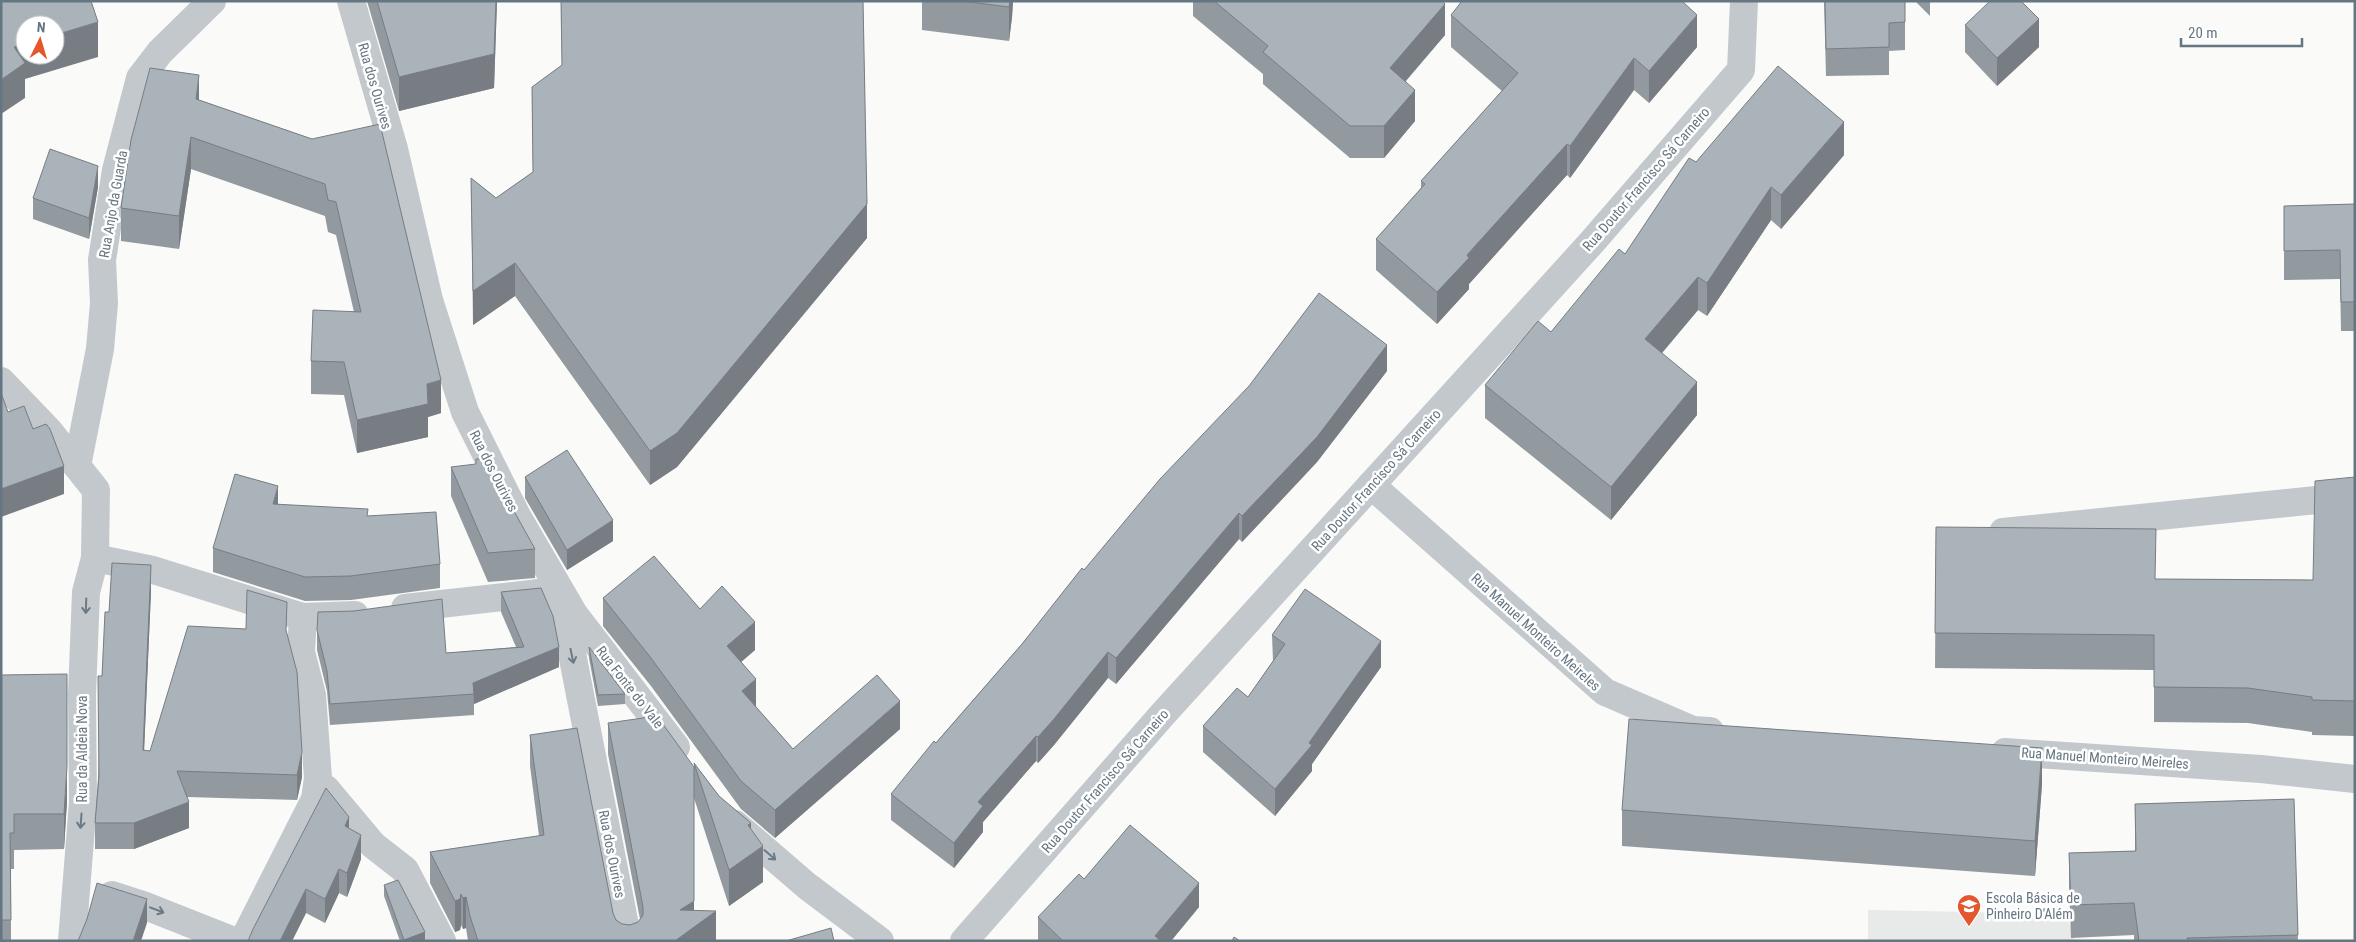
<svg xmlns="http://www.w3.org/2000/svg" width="2356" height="942" viewBox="0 0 2356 942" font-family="'Roboto Condensed',sans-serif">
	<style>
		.built { fill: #e8e9e9 }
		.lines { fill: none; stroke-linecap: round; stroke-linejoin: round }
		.minor { stroke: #c3c8cc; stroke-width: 28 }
		.wall { fill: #929a9f }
		.shaded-wall { fill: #777d82 }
		.building { fill: #aab3b9; stroke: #777d82 }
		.oneway { stroke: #6a7a87 }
		.labels { text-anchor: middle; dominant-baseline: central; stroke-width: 5; stroke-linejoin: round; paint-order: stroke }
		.street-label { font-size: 14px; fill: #657683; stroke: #fff }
		.poi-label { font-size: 14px; fill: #657683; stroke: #fff; text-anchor: start }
	</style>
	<rect width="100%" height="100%" fill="#fafaf8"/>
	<path class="built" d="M1868 910 2066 914 2075 941H1868Z"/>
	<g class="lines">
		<g class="minor">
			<path d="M351 1 394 149 429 300 465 412 517 516 574 614 676 747"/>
			<path d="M1 381 49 431 96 490 95 558 86 592 82 694 83 802 72 941"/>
			<path d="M77 466 100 349 104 303 102 260 116 170 140 78 160 52 212 1"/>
			<path d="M1371 485 1605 692 1693 730 1710 731"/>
			<path d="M2003 532 2355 496"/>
			<path d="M95 558 153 570 303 617 355 615"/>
			<path d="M562 602 628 941"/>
			<path d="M405 608 539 593"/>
			<path d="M2005 752 2261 769 2355 779"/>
			<path d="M326 789 373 845 405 870 442 941"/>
			<path d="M735 824 807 886 880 941"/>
			<path d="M112 895 143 905 234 941"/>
			<path d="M243 941 315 799 318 778 312 695 301 652 303 617"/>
			<path d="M964 941 1163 714 1592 242 1741 70 1744 1"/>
		</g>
	</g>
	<g class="wall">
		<path d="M367 1H497L494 88 399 111Z"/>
		<path d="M561 1H863L867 238 677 467 650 485 515 296 473 325 471 178 496 198 533 172 532 87 562 66Z"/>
		<path d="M922 1H1013L1012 17 1009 41 922 30Z"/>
		<path d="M1193 1H1442L1445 35 1406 81 1415 121 1384 158H1350L1263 84V74L1193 16Z"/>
		<path d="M1824 1H1905V50L1889 51V75L1826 76Z"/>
		<path d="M1915 1H1930V16Z"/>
		<path d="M2024 4 2039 47 1997 86 1965 52V25Z"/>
		<path d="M1451 15 1697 47 1649 103 1634 90 1570 178 1567 175 1469 284V289L1437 324 1376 270V239L1421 188V181L1502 91 1451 47Z"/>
		<path d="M199 100 312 139 441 413 428 417V437L357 453 344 395 311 394V361L354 312 336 235 328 232 325 216 191 169 179 249 121 241V208Z"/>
		<path d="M1844 155 1781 229 1771 220 1707 316 1698 310 1662 353 1697 415 1611 520 1485 418V385L1551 332 1625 254 1696 162Z"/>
		<path d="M98 187 89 239 33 219V198Z"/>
		<path d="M2355 204V331H2341L2340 279 2284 280V206Z"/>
		<path d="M1387 371 1317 462 1242 542 1239 539 1116 684 1108 678 1054 745 1038 763 1036 761 983 822V832L954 868 891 820V794L1022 644 1084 570Z"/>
		<path d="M451 467 535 549V578L488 582 451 496Z"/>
		<path d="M525 477 613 541 567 570 525 498Z"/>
		<path d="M2355 477V736L2312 735V732L2248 723 2154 722V670L1935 668 1936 527 2156 579 2313 580Z"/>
		<path d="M278 504 368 516 440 564V588L351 600 305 601 213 572V548Z"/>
		<path d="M151 591 144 750 150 751 287 633 302 777 297 800 187 797 189 828 134 849H95V823L98 779 102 676 109 612Z"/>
		<path d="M501 592 559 667 474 704V715L330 725 327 691 317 650V630L446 653 516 647 501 612Z"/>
		<path d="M603 598 700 609 755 650 741 662 756 707 793 749 900 729 775 838 741 809 651 686 603 626Z"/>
		<path d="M1272 635 1381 667 1312 764V771L1275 816 1203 752V726L1248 697 1273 661Z"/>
		<path d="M589 647 625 694V704L598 706 589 658Z"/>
		<path d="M1 675 67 801 64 849 14 850V869H11V941H1Z"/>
		<path d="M608 723 694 911 716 941H468L466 928 463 929 461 925 460 930 455 932 430 883V852L539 836 530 766V735L616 920 622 924 630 925 638 922 640 919 608 754Z"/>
		<path d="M694 763 719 796 751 829 763 882 729 906 694 798Z"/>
		<path d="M2042 784 2035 876 1622 846V810Z"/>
		<path d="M2294 799 2298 941H2134V935L2071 938 2069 886V853L2135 851V804Z"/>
		<path d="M349 829 361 859 347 897 339 893 325 923 306 913 292 941H248Z"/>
		<path d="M1084 879 1199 907 1171 941H1038V917Z"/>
		<path d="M384 885 425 941H400L384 896Z"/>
	</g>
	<g class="shaded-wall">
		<path d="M496 1H497L494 88 399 111V77Z"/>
		<path d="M1010 1H1013L1012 17 1009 41V7Z"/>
		<path d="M1445 4V35L1390 99V68Z"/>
		<path d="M1697 15V47L1649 103V71Z"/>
		<path d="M2039 19V47L1997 86V58Z"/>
		<path d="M98 22V57L25 79V98L1 114V80L14 47 25 44V55H55V35Z"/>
		<path d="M1634 58V90L1570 178V146Z"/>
		<path d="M199 75V108L196 99Z"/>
		<path d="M1415 90V121L1384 158V126Z"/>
		<path d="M1844 122V155L1781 229V195Z"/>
		<path d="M191 137V169L179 249V216Z"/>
		<path d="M1567 144V175L1469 284V289L1437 324V292L1467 255Z"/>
		<path d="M98 166V187L89 239V218Z"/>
		<path d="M1771 187V220L1707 316V283Z"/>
		<path d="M867 204V238L677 467 650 485V451Z"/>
		<path d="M515 263V296L473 325V291Z"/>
		<path d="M1698 277V310L1645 373V339Z"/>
		<path d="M1387 345V371L1317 462 1242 542V516Z"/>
		<path d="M441 380V413L428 417V437L357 453V420L427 384Z"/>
		<path d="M1697 382V415L1611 520V487Z"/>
		<path d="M64 466V494L1 517V489Z"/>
		<path d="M278 486V511L273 504Z"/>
		<path d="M1239 513V539L1116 684V658Z"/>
		<path d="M613 520V541L567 570V550Z"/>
		<path d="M151 565V591L143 776V750Z"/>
		<path d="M755 622V650L727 674V646Z"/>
		<path d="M1381 641V667L1312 764V771L1275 816V789Z"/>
		<path d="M559 647V667L474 704 473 683Z"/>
		<path d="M1108 652V678L1054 745 1038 763V737Z"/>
		<path d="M756 679V706L742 719V691Z"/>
		<path d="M900 701V729L775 838V810Z"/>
		<path d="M1036 736V761L983 822V832L954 868V843L978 802Z"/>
		<path d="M2042 748V784L2035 876V841Z"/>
		<path d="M302 752V777L297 800V775Z"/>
		<path d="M67 766V801L64 849V814Z"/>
		<path d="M189 802V828L134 849V823Z"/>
		<path d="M349 817V841L345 826Z"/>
		<path d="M751 823V855L763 846V882L729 906V870L748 825Z"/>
		<path d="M361 835V859L347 897V873Z"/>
		<path d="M339 869V893L325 923V899Z"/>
		<path d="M1199 883V907L1171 941H1155V936Z"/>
		<path d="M306 889V913L292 941H280Z"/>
		<path d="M461 894V925L460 930 455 932V901Z"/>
		<path d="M466 897V928L463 929V898Z"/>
		<path d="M147 899V923L141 941H133Z"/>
		<path d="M694 901V927L716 911V941H675L680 910Z"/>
		<path d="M425 932V941H404V940Z"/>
	</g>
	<g class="building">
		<path d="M1 1H91L98 22 55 35V25H25V44L14 47 25 63 1 80Z"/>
		<path d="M377 1H496L494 54 399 77Z"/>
		<path d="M561 1H863L867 204 677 433 650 451 515 263 473 291 471 178 496 198 533 172 532 87 562 65Z"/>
		<path d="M962 1H1010L1009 7Z"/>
		<path d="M1214 1H1442L1445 4 1390 68 1415 90 1384 126H1350L1263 52 1268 46Z"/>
		<path d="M1462 1H1682L1697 15 1649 71 1634 58 1570 146 1567 144 1467 255 1469 258 1437 292 1376 239 1425 184 1421 181 1518 73 1451 15Z"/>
		<path d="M1825 1H1905V22L1889 23V47L1826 49Z"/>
		<path d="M1990 1H2021L2039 19 1997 58 1965 25Z"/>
		<path d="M1778 66 1844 122 1781 195 1771 187 1707 283 1698 277 1645 339 1697 382 1611 487 1485 385 1538 321 1551 332 1619 249 1625 254 1689 158 1696 162Z"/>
		<path d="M150 68 199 75 196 99 312 139 380 124 441 380 427 384 428 404 357 420 344 362 311 361 313 310 361 312 336 202 328 200 325 184 191 137 179 216 121 208 131 140Z"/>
		<path d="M50 149 98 166 89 218 33 198Z"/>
		<path d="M2355 204V302H2341L2340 250 2284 251V206Z"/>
		<path d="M1319 293 1387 345 1317 437 1242 516 1239 513 1116 658 1108 652 1054 719 1038 737 1036 736 978 802 983 806 954 843 891 794 934 741 936 743 1022 644 1082 568 1084 570 1160 479 1249 386Z"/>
		<path d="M1 393 8 412 24 406 33 429 46 424 50 429 64 466 1 489Z"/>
		<path d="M567 450 613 520 567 550 525 477Z"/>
		<path d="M476 459H485L535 549 488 553 451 467 476 464Z"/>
		<path d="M235 474 278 486 273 504 368 509 367 516 436 512 440 564 351 576 305 577 213 548Z"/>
		<path d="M2355 477V701L2312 700V697L2248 688 2154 687V635L1935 633 1936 527 2156 529 2155 579 2313 580 2315 481Z"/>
		<path d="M654 556 700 609 722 586 755 622 727 646 756 679 742 691 793 749 877 675 900 701 775 810 741 781 651 658 603 598Z"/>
		<path d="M112 563 151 565 143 750 150 751 188 626 246 629 247 590 287 602 286 630 297 672 302 752 297 775 177 771 189 802 134 823H95L99 776 98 676H102L105 612H109Z"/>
		<path d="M541 588 553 616 559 647 473 683 474 694 330 704 327 671 317 630 318 612 354 611 442 599 446 653 524 647 501 592Z"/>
		<path d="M1305 589 1381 641 1309 743 1312 745 1275 789 1203 726 1237 688 1248 697 1285 644 1272 635Z"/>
		<path d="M589 647 625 694 598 695Z"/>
		<path d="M67 674V766L64 814H14V833H10L11 920H1V675Z"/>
		<path d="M657 716 694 767V901L680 910 716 911 675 941H478L470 916 466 897 463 898 461 894 460 899 455 901 430 852 544 835 530 735 577 728 613 913 616 920 622 924 630 925 638 922 643 915V907L608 723Z"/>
		<path d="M1629 719 2042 748 2035 841 1622 810Z"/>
		<path d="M694 763 719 796 751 823 748 825 763 846 729 870Z"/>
		<path d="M326 788 349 817 345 826 361 835 347 873 339 869 325 899 306 889 280 941H248L253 929Z"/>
		<path d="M2294 799 2298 935 2187 938V941H2139L2134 903 2071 905 2069 853 2136 851 2135 804Z"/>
		<path d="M1130 825 1199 883 1155 936 1161 941H1063L1038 917 1079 874 1084 879Z"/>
		<path d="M398 880 425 932 404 940 384 885Z"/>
		<path d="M97 883 147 899 133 941H78L87 919Z"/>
		<path d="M831 928 834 941H786Z"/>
		<path d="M1234 937 1240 941H1232Z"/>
	</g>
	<defs><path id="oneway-shaft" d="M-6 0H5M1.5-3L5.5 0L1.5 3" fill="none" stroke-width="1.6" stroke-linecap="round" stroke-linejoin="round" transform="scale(1.25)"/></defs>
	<g class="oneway">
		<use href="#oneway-shaft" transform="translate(86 606) rotate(92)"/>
		<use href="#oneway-shaft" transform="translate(572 656) rotate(78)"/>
		<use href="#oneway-shaft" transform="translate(81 821) rotate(94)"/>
		<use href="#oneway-shaft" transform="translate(770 855) rotate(41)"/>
		<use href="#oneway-shaft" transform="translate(157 910) rotate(21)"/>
	</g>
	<defs>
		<g id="school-pin" transform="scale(1.25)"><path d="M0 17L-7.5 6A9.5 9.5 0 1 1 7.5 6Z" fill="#e4572e" stroke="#fff"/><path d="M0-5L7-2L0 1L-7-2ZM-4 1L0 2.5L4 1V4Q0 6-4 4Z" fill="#fff"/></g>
	</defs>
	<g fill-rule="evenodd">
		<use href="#school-pin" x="1969" y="906"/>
	</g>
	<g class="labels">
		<g class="street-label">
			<text transform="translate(375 86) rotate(74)">Rua dos Ourives</text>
			<text transform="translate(1646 179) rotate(-49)">Rua Doutor Francisco Sá Carneiro</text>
			<text transform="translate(113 204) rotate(-80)">Rua Anjo da Guarda</text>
			<text transform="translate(494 471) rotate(63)">Rua dos Ourives</text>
			<text transform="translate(1376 480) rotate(-48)">Rua Doutor Francisco Sá Carneiro</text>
			<text transform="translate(1536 632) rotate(42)">Rua Manuel Monteiro Meireles</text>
			<text transform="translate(630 687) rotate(52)">Rua Fonte do Vale</text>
			<text transform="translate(82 749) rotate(-90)">Rua da Aldeia Nova</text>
			<text transform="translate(2105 758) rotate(4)">Rua Manuel Monteiro Meireles</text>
			<text transform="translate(1105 781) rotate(-49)">Rua Doutor Francisco Sá Carneiro</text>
			<text transform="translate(612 854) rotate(79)">Rua dos Ourives</text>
		</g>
		<g class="poi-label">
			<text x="1986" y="898">Escola Básica de<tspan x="1986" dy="16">Pinheiro D'Além</tspan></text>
		</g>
	</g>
	<rect width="2356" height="942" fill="none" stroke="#657683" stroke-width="5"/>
	<g transform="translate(40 40) rotate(5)"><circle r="24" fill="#ffffff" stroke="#c1c8cd"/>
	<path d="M0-4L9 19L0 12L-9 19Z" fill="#e4572e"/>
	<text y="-8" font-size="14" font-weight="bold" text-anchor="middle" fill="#657683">N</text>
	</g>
	<path d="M2181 38v8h121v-8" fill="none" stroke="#657683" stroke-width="2.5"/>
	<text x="2188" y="38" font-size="15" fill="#657683" stroke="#ffffff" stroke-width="4" paint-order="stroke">20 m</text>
</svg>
